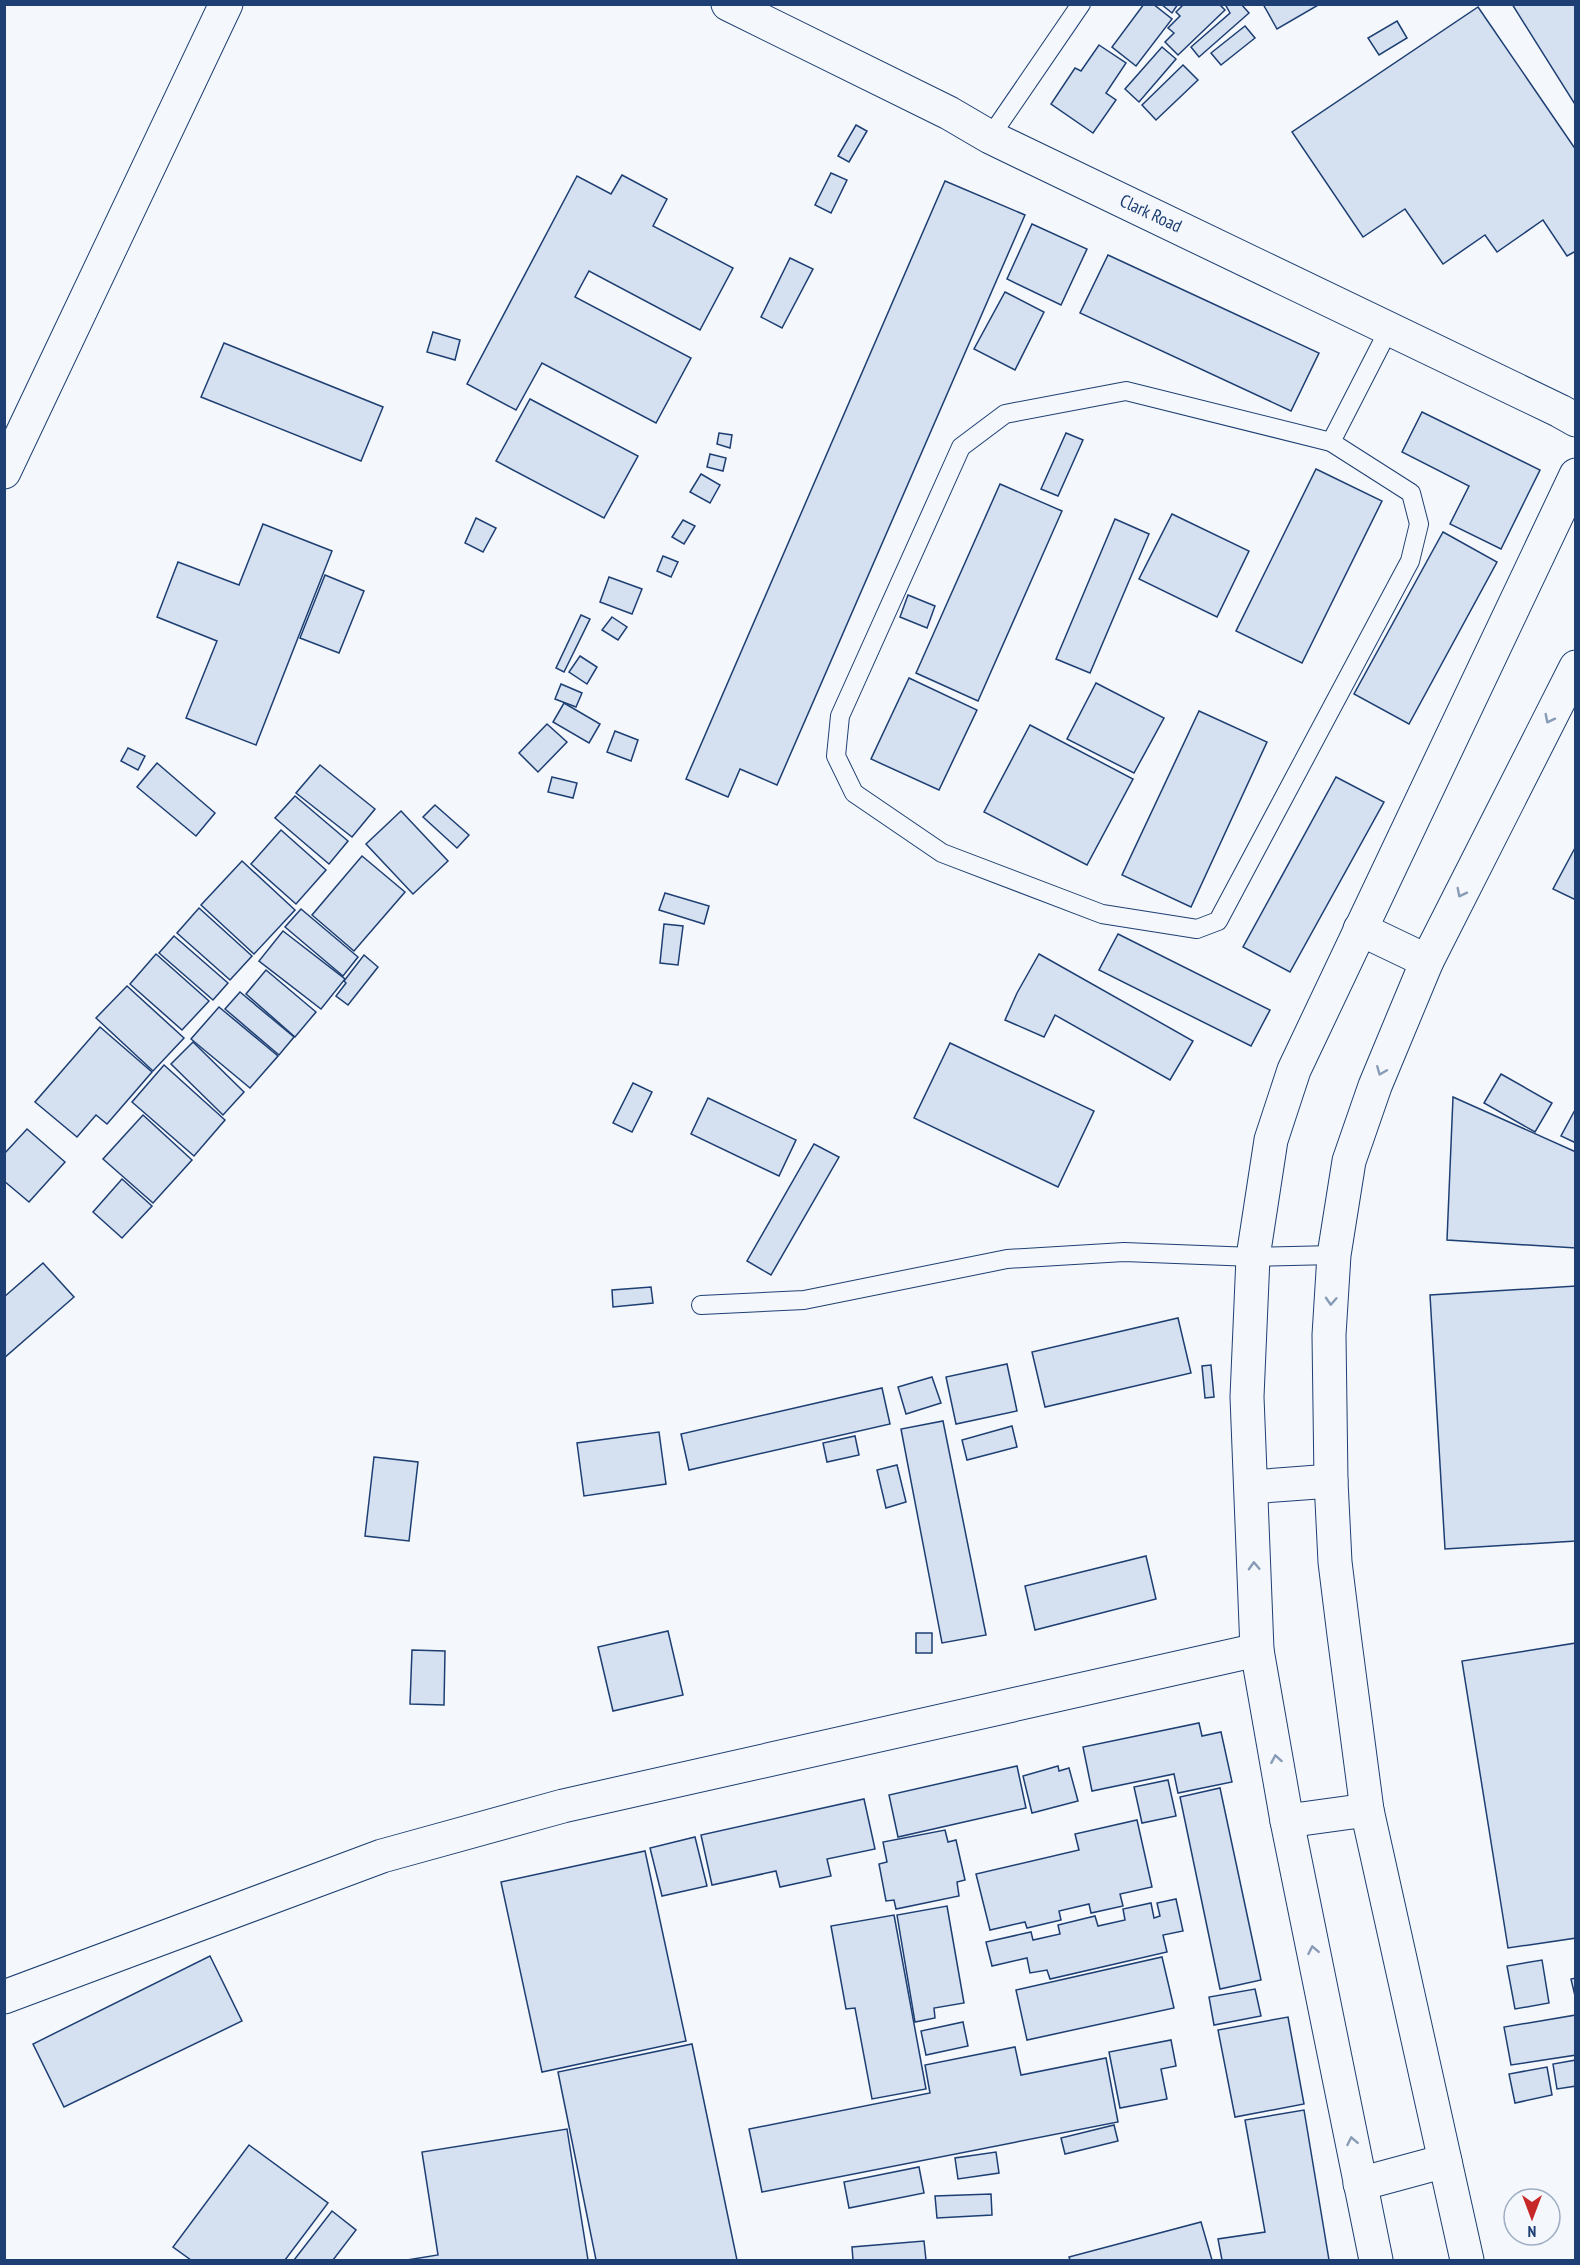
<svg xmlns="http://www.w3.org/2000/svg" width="1580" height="2265" viewBox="0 0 1580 2265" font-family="'PT Sans Narrow',sans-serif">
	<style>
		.building { fill: #d5e0f0; stroke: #1d3f73; stroke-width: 1.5 }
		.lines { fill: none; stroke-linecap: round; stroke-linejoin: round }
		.service-casing { stroke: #1d3f73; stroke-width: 20 }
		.minor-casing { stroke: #1d3f73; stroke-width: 35 }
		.service { stroke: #f4f7fb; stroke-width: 18 }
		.minor { stroke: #f4f7fb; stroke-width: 33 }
		.oneway { stroke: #889bb7 }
		.labels { text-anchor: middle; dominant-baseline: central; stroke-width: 4.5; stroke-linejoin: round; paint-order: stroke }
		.street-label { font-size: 18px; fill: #1d3f73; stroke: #f4f7fb }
	</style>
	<rect width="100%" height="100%" fill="#f4f7fb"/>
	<g class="building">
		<path d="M1144 4H1153L1172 19 1136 66 1112 47Z"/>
		<path d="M1161 4H1178L1172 13Z"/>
		<path d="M1184 4H1219L1225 10 1178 55 1165 42 1174 33 1168 28 1180 16 1176 12Z"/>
		<path d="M1225 4H1241L1249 13 1199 57 1191 47 1230 13Z"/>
		<path d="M1263 4H1320L1277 29Z"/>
		<path d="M1512 4H1576V106Z"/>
		<path d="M1478 7 1576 150V251L1567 256 1543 220 1497 252 1485 235 1443 264 1405 209 1363 237 1292 132Z"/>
		<path d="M1397 21 1407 38 1379 55 1368 38Z"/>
		<path d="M1245 26 1255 38 1221 65 1211 53Z"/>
		<path d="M1099 45 1126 63 1106 93 1116 100 1093 133 1051 104 1075 68 1081 71Z"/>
		<path d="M1162 47 1176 59 1139 102 1125 89Z"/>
		<path d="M1183 65 1198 80 1156 120 1142 105Z"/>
		<path d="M856 125 867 131 849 162 838 156Z"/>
		<path d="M831 173 847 180 831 213 815 205Z"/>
		<path d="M622 175 667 199 653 226 733 268 700 330 589 271 575 297 691 358 656 423 542 363 516 410 467 384 577 176 611 194Z"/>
		<path d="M945 181 1025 215 777 785 740 769 728 797 686 779Z"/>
		<path d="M1032 224 1087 249 1061 305 1007 279Z"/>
		<path d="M1108 255 1319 353 1291 411 1080 313Z"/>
		<path d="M790 258 813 269 782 328 761 317Z"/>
		<path d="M1005 292 1044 312 1015 370 974 349Z"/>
		<path d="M433 332 460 340 455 360 427 352Z"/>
		<path d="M224 343 383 407 361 461 201 397Z"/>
		<path d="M530 399 638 456 604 518 496 461Z"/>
		<path d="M1422 412 1540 470 1501 549 1450 524 1469 486 1402 452Z"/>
		<path d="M719 433 732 435 730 448 717 444Z"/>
		<path d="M1066 433 1083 440 1058 496 1041 489Z"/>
		<path d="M710 454 726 458 723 471 707 467Z"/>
		<path d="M1316 469 1382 501 1302 663 1236 631Z"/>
		<path d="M701 474 720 485 710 503 690 492Z"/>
		<path d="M1000 484 1062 511 978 701 916 673Z"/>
		<path d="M1172 514 1249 551 1217 617 1139 579Z"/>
		<path d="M476 518 496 528 483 552 465 543Z"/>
		<path d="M1115 519 1149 534 1090 673 1056 659Z"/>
		<path d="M683 520 695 526 684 544 672 537Z"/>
		<path d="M263 524 332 551 256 745 186 718 217 641 157 617 178 562 239 585Z"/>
		<path d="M1443 532 1497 562 1409 724 1354 694Z"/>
		<path d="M663 556 678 562 671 577 657 571Z"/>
		<path d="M325 575 364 591 339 653 300 638Z"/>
		<path d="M609 577 642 589 632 614 600 602Z"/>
		<path d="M908 595 935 606 927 628 900 617Z"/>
		<path d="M581 615 590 619 564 672 556 668Z"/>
		<path d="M612 617 627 627 618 640 602 630Z"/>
		<path d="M580 656 597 667 587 684 569 672Z"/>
		<path d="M909 678 977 710 939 790 871 759Z"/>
		<path d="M1096 683 1164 718 1134 773 1067 739Z"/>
		<path d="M561 684 582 693 576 707 555 699Z"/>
		<path d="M564 703 600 724 589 743 553 722Z"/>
		<path d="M1199 711 1267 742 1191 907 1122 875Z"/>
		<path d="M547 724 567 742 538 772 519 753Z"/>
		<path d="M1030 725 1133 779 1087 865 984 812Z"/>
		<path d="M615 731 638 740 631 761 607 752Z"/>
		<path d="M128 748 145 756 138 770 121 761Z"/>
		<path d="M157 763 215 813 196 836 137 787Z"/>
		<path d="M320 765 375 809 352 837 296 793Z"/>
		<path d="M552 777 577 783 573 798 548 792Z"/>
		<path d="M1336 777 1384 802 1290 972 1243 947Z"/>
		<path d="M295 796 348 841 329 864 275 818Z"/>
		<path d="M435 805 469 835 457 848 423 817Z"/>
		<path d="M401 811 448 861 413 894 366 844Z"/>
		<path d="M281 830 326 870 296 904 251 864Z"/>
		<path d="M1576 846V900L1553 889Z"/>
		<path d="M362 856 405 892 354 951 312 915Z"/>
		<path d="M242 861 295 910 254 954 201 905Z"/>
		<path d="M665 893 709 906 704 924 659 910Z"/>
		<path d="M199 908 252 956 230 980 177 933Z"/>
		<path d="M301 909 358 957 343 976 285 927Z"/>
		<path d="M664 924 683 926 678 965 660 963Z"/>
		<path d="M283 931 345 979 321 1009 259 961Z"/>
		<path d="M1118 934 1270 1010 1251 1046 1099 970Z"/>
		<path d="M174 936 228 983 213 1000 159 953Z"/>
		<path d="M156 954 209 1001 182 1030 130 984Z"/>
		<path d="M1039 954 1193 1041 1170 1080 1055 1015 1044 1037 1005 1020 1017 993Z"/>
		<path d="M364 955 378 967 348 1005 336 996 346 983 344 981Z"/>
		<path d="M266 970 316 1012 295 1037 246 994Z"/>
		<path d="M127 986 184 1038 153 1071 96 1018Z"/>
		<path d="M240 992 294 1037 279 1055 225 1009Z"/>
		<path d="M219 1007 278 1056 250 1088 191 1039Z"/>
		<path d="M100 1027 152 1072 107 1124 96 1115 77 1137 35 1102Z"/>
		<path d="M193 1042 244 1092 223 1115 171 1064Z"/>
		<path d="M950 1043 1094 1111 1058 1187 914 1118Z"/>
		<path d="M164 1065 225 1120 194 1156 132 1102Z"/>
		<path d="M1501 1074 1552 1103 1535 1132 1484 1103Z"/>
		<path d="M633 1083 652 1092 632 1132 613 1123Z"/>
		<path d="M1453 1097 1576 1152V1248L1447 1240Z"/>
		<path d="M708 1098 796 1140 779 1176 691 1134Z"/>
		<path d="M1576 1108V1143L1561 1136Z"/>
		<path d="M143 1115 192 1160 153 1203 103 1159Z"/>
		<path d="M27 1129 65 1162 29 1202 4 1181V1154Z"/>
		<path d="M814 1144 839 1157 771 1275 747 1261Z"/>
		<path d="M122 1179 152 1206 122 1238 93 1212Z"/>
		<path d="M43 1263 74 1297 4 1358V1297Z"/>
		<path d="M1576 1286V1541L1445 1549 1430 1295Z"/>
		<path d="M651 1287 653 1303 613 1307 612 1290Z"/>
		<path d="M1178 1318 1191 1373 1045 1407 1032 1352Z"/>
		<path d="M1007 1364 1017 1411 956 1424 946 1377Z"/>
		<path d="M1211 1365 1214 1397 1205 1398 1202 1366Z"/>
		<path d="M932 1377 941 1403 906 1414 898 1387Z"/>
		<path d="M882 1388 890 1424 689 1470 681 1434Z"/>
		<path d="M943 1421 986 1635 942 1643 901 1429Z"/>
		<path d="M1012 1426 1017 1447 967 1460 962 1440Z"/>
		<path d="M659 1432 666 1484 584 1496 577 1443Z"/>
		<path d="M855 1436 859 1455 827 1462 823 1443Z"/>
		<path d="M374 1457 418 1462 409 1541 365 1536Z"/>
		<path d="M897 1465 906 1502 886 1508 877 1470Z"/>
		<path d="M1146 1556 1156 1599 1035 1630 1025 1586Z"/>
		<path d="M668 1631 683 1695 613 1711 598 1647Z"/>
		<rect x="916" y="1633" width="16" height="20"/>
		<path d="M1576 1643V1938L1508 1948 1462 1661Z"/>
		<path d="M412 1650 445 1651 444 1705 410 1704Z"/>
		<path d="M1199 1723 1202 1736 1221 1732 1232 1782 1178 1793 1174 1774 1092 1791 1083 1747Z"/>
		<path d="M1017 1766 1026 1808 898 1837 889 1795Z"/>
		<path d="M1058 1766 1059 1771 1069 1768 1078 1801 1032 1813 1023 1776Z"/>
		<path d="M1168 1780 1176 1816 1142 1823 1134 1787Z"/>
		<path d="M1220 1788 1261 1980 1220 1989 1180 1797Z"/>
		<path d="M864 1799 875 1849 827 1859 831 1876 780 1887 776 1871 712 1885 701 1835Z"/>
		<path d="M1137 1820 1152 1887 1120 1894 1123 1906 1091 1913 1089 1904 1059 1911 1061 1920 1027 1928 1025 1922 990 1930 976 1874 1079 1850 1075 1834Z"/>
		<path d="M945 1830 948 1842 956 1840 965 1880 957 1882 959 1896 896 1909 894 1900 886 1901 879 1864 887 1862 883 1842Z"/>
		<path d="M695 1837 707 1886 662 1896 650 1848Z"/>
		<path d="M645 1851 686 2041 542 2072 501 1882Z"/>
		<path d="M1176 1899 1183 1931 1163 1935 1167 1952 1050 1979 1047 1970 1030 1973 1027 1958 992 1966 986 1942 1031 1932 1033 1940 1060 1934 1058 1925 1095 1916 1098 1926 1125 1920 1123 1909 1151 1903 1154 1918 1160 1916 1157 1903Z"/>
		<path d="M947 1906 964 2003 934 2008 935 2018 915 2022 897 1915Z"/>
		<path d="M894 1915 926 2089 872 2099 855 2008 846 2009 831 1926Z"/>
		<path d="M210 1956 242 2021 64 2107 33 2044Z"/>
		<path d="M1162 1957 1174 2008 1027 2040 1016 1990Z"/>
		<path d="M1542 1960 1549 2003 1515 2009 1507 1966Z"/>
		<path d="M1576 1978V1996H1575L1571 1979Z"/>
		<path d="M1255 1989 1261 2016 1214 2025 1209 1997Z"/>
		<path d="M1576 2015V2055L1511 2065 1504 2027Z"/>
		<path d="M1288 2017 1304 2104 1235 2117 1218 2030Z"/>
		<path d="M963 2022 968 2046 926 2055 921 2031Z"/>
		<path d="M1171 2040 1176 2066 1161 2069 1167 2099 1120 2108 1109 2052Z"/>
		<path d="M692 2044 737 2260H596L558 2072Z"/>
		<path d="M1015 2047 1021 2075 1106 2058 1118 2122 762 2192 749 2129 930 2093 925 2065Z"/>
		<path d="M1576 2060V2086L1557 2089 1553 2064Z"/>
		<path d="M1547 2067 1552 2095 1515 2103 1509 2074Z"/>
		<path d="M1304 2110 1329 2260H1222L1218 2239 1265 2232 1245 2120Z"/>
		<path d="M1114 2125 1118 2141 1065 2154 1061 2138Z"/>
		<path d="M567 2129 588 2260H407L438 2255 422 2152Z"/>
		<path d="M249 2145 328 2203 285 2260H191L173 2247Z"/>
		<path d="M996 2152 999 2173 958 2179 955 2158Z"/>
		<path d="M919 2167 924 2193 849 2208 844 2182Z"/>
		<path d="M991 2194 992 2215 937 2218 935 2196Z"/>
		<path d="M332 2211 356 2230 333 2260H294Z"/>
		<path d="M1201 2222 1212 2260H1070L1069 2257Z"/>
		<path d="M924 2241 926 2260H853L852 2247Z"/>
	</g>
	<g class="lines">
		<g class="service-casing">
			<g id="service">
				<path d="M990 137 1081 4"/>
				<path d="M1126 391 1331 442 1411 493 1419 524 1410 561 1218 921 1197 929 1102 914 942 853 854 793 836 756 840 716 961 447 1005 414Z"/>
				<path d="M1331 442 1389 329"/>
				<path d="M701 1305 804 1300 1007 1259 1124 1252 1253 1257 1334 1255"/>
			</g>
		</g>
		<g class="minor-casing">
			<g id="minor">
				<path d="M728 4 949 113 990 137 1560 411 1576 420"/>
				<path d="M4 472 226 4"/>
				<path d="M1360 929 1427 961"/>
				<path d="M1251 1487 1331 1481"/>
				<path d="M1287 1821 1367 1810"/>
				<path d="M4 1997 382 1856 563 1806 1257 1650"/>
				<path d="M1360 2184 1445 2161"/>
				<path d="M1376 2260 1287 1821 1257 1650 1247 1397 1253 1257 1271 1140 1294 1070 1576 475"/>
				<path d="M1467 2260 1367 1810 1344 1635 1335 1562 1331 1481 1329 1335 1334 1255 1349 1161 1375 1086 1427 961 1576 667"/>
			</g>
		</g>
		<use href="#service" class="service"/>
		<use href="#minor" class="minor"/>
	</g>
	<defs><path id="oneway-chevron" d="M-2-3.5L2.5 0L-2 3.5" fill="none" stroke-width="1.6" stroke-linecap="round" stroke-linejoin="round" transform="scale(1.5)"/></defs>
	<g class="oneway">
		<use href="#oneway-chevron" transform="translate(1549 719) rotate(117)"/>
		<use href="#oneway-chevron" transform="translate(1461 893) rotate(117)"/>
		<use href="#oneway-chevron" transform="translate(1381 1071) rotate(112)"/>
		<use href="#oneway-chevron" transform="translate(1331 1301) rotate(93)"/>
		<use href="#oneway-chevron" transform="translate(1254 1566) rotate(-92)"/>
		<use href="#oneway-chevron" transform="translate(1276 1759) rotate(-100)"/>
		<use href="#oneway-chevron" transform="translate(1313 1950) rotate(-101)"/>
		<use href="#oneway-chevron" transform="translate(1352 2141) rotate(-101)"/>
	</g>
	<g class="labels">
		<g class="street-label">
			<text transform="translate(1151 213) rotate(25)">Clark Road</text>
		</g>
	</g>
	<rect width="1580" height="2265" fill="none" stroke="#1d3f73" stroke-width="12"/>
	<g transform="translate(1532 2217) rotate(180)"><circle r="28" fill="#f4f7fb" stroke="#9eadc5" stroke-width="1.5"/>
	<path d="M0-4.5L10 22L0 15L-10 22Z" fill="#c62828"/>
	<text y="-9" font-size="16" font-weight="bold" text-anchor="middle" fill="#1d3f73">N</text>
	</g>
</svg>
